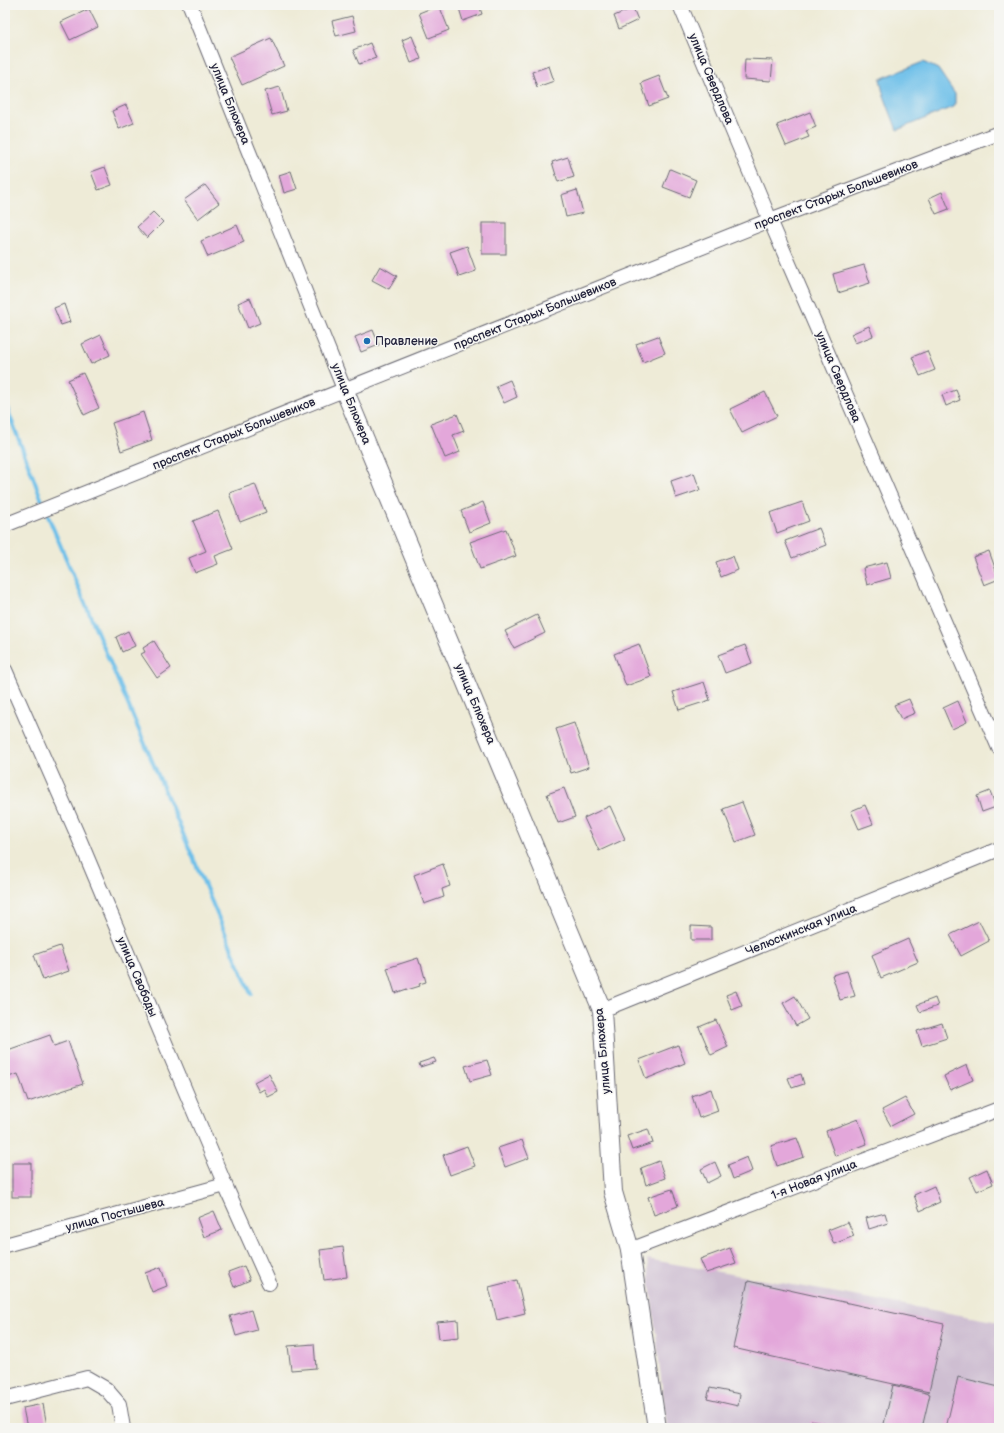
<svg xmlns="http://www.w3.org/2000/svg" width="1004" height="1433" viewBox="0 0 1004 1433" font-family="'Balsamiq Sans',sans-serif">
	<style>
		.industrial { fill: #cebed1 }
		.water { fill: #6ec0e9; stroke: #487192 }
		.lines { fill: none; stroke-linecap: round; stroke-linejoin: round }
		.stream { stroke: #6ec0e9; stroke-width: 4 }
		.building { fill: #e3a7da }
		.minor-casing { stroke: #696872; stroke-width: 16 }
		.tertiary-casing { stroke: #696872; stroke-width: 20 }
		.minor { stroke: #fff; stroke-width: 14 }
		.tertiary { stroke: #fff; stroke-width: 18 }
		.poi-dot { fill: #1f6fb2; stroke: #f6f6f2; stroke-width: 1.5 }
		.labels { text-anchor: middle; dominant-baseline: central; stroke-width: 3; stroke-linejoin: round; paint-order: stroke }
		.street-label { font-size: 12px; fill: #22223b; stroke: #f6f6f2 }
		.poi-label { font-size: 12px; fill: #22223b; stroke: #f6f6f2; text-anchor: start }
	</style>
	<rect width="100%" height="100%" fill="#f6f6f2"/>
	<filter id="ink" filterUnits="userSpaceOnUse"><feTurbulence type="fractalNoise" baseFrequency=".025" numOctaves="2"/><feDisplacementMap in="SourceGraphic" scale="8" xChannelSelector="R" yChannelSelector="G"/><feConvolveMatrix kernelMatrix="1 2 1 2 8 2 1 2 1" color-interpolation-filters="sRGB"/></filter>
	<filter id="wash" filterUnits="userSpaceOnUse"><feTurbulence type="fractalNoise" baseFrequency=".012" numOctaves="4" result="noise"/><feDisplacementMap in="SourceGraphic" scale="16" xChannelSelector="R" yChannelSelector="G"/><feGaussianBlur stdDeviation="0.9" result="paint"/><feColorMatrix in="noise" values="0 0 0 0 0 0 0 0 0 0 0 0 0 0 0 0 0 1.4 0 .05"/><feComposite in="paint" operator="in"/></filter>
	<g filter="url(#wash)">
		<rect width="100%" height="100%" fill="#eeebd7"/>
		<path class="industrial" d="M647 1259 999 1322V1428H667Z"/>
		<path class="water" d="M923 62 938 69 955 94V106L897 130 883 93 880 79Z"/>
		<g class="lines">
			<path class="stream" d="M5 403 45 509 251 994"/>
		</g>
		<g id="blocks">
			<g class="building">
				<path d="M439 5 449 30 429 38 419 13Z"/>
				<path d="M458 5H479L482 14 463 21Z"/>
				<path d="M633 8 638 20 619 29 614 16Z"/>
				<path d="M89 9 98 27 70 40 61 22Z"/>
				<path d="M352 16 356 31 336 36 332 21Z"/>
				<path d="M412 36 421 59 411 63 402 40Z"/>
				<path d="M271 38 284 66 242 85 229 57Z"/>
				<path d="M370 43 376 58 359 64 353 50Z"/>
				<path d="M745 59 773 60 771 81 744 79Z"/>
				<path d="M549 66 554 81 537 87 532 72Z"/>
				<path d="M659 76 668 99 649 106 641 83Z"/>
				<path d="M280 87 287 111 272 115 265 91Z"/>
				<path d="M126 105 134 123 119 129 112 111Z"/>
				<path d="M810 112 816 127 806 131 809 137 786 146 777 125Z"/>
				<path d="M568 157 574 177 558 182 552 162Z"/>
				<path d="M105 167 112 185 98 190 91 172Z"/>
				<path d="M670 169 696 180 689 197 663 187Z"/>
				<path d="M291 171 297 189 284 193 279 175Z"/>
				<path d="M205 185 219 203 198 219 184 200Z"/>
				<path d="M577 190 583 213 566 217 561 195Z"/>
				<path d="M942 192 949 209 936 214 929 198Z"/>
				<path d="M153 212 163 222 147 238 137 227Z"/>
				<rect x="482" y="223" width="24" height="31"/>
				<path d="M237 225 244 242 208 257 201 241Z"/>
				<path d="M467 246 476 271 459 277 450 252Z"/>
				<path d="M864 265 870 283 838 293 833 274Z"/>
				<path d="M380 266 397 276 389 289 372 280Z"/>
				<path d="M250 298 260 323 248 328 238 303Z"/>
				<path d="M64 304 70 322 61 325 54 308Z"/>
				<path d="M869 326 873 336 855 343 851 334Z"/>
				<path d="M373 330 379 345 361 352 355 337Z"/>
				<path d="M101 335 110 355 91 364 82 344Z"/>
				<path d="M658 336 665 353 643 362 636 344Z"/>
				<path d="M927 351 935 370 920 376 912 357Z"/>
				<path d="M83 373 99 408 84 415 68 380Z"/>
				<path d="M510 380 517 397 504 403 496 386Z"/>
				<path d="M956 390 960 400 946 406 942 395Z"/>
				<path d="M765 392 777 416 742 433 730 409Z"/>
				<path d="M143 412 152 440 121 451 112 423Z"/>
				<path d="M457 414 464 431 453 435 460 452 445 458 431 424Z"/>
				<path d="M694 473 700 490 676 498 671 481Z"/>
				<path d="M255 484 266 512 240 522 229 493Z"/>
				<path d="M483 502 491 523 469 532 461 511Z"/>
				<path d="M802 502 809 521 777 533 770 513Z"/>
				<path d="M218 511 233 549 215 556 218 564 195 573 189 558 206 551 193 521Z"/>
				<path d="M819 528 826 545 792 558 785 541Z"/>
				<path d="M506 529 516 556 480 569 470 542Z"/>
				<path d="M989 551 999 579 984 585 973 557Z"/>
				<path d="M733 556 738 570 721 577 716 562Z"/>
				<path d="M887 562 891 578 867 585 863 568Z"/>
				<path d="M537 615 545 633 514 648 505 631Z"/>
				<path d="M128 631 135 646 122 652 116 637Z"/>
				<path d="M154 641 171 668 157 678 141 654 145 652 143 648Z"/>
				<path d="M639 644 651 677 626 686 614 654Z"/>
				<path d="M745 645 752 663 725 673 718 655Z"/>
				<path d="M704 682 710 700 679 710 673 692Z"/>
				<path d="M909 699 915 713 901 719 894 705Z"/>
				<path d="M958 701 967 722 952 729 943 708Z"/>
				<path d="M574 723 589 767 571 773 556 729Z"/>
				<path d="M564 788 575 817 558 823 547 794Z"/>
				<path d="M990 791 996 807 982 812 977 796Z"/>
				<path d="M742 802 755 835 736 842 723 809Z"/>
				<path d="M865 805 873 824 859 829 851 811Z"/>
				<path d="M610 806 625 839 599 851 584 818Z"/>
				<path d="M443 864 450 886 442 889 444 897 424 904 414 875Z"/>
				<path d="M979 921 989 941 961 956 950 935Z"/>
				<path d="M691 926 711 927V940H691Z"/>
				<path d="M908 939 918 962 881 978 872 955Z"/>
				<path d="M60 946 69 971 43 980 34 955Z"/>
				<path d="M418 958 420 964H421L426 982 419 984 420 986 407 990V989L395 993 387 968Z"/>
				<path d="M847 971 855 996 840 1000 832 975Z"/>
				<path d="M736 991 742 1006 732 1010 726 995Z"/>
				<path d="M795 996 808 1019 796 1026 783 1003Z"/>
				<path d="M935 998 938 1006 920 1012 917 1005Z"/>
				<path d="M716 1020 728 1047 711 1055 699 1027Z"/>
				<path d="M942 1023 947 1038 922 1046 917 1031Z"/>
				<path d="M50 1035 54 1046 68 1041 83 1084 28 1102 18 1074 5 1078V1051Z"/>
				<path d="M678 1045 685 1063 646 1079 639 1060Z"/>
				<path d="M434 1058 436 1062 420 1067 419 1063Z"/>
				<path d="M487 1060 492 1075 470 1081 465 1066Z"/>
				<path d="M967 1065 973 1080 950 1090 944 1076Z"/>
				<path d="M269 1074 278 1092 268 1097 264 1089 259 1092 254 1082Z"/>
				<path d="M801 1074 804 1084 792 1088 788 1078Z"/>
				<path d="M711 1089 718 1111 699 1118 692 1096Z"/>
				<path d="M905 1098 914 1114 891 1126 882 1110Z"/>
				<path d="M858 1119 867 1144 835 1156 826 1131Z"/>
				<path d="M648 1129 653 1143 632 1150 627 1136Z"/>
				<path d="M797 1138 804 1157 777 1166 771 1146Z"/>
				<path d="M522 1140 529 1158 505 1167 498 1148Z"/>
				<path d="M467 1146 475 1166 450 1175 443 1155Z"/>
				<path d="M747 1157 752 1171 733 1179 728 1165Z"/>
				<path d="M659 1161 665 1178 646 1185 641 1168Z"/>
				<path d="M715 1162 721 1176 707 1183 701 1169Z"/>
				<rect x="12" y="1163" width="19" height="34"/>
				<path d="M987 1169 993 1184 977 1191 970 1177Z"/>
				<path d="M934 1186 940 1202 920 1211 914 1195Z"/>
				<path d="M672 1189 678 1206 654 1215 648 1197Z"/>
				<path d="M214 1211 222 1230 204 1237 197 1218Z"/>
				<path d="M885 1213 888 1223 869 1229 866 1218Z"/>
				<path d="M848 1222 854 1236 834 1244 828 1230Z"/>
				<path d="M343 1247 347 1277 324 1280 320 1250Z"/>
				<path d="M730 1248 736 1263 706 1273 700 1259Z"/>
				<path d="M244 1266 250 1280 234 1287 228 1272Z"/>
				<path d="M161 1267 167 1286 152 1292 145 1273Z"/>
				<path d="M517 1280 525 1313 497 1320 489 1287Z"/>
				<path d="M748 1281 944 1324 929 1392 733 1348Z"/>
				<path d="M251 1310 257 1330 236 1336 230 1316Z"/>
				<path d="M458 1320 459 1337 439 1339 437 1322Z"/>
				<path d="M314 1344 316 1368 291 1370 288 1346Z"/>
				<path d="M958 1377 999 1387V1428H946Z"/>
				<path d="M893 1385 930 1394 922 1428H883Z"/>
				<path d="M710 1388 740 1394 738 1406 707 1399Z"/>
				<path d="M43 1404 47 1426 39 1428H27L23 1408Z"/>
				<path d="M811 1421 843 1427V1428H809Z"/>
			</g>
		</g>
	</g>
	<g filter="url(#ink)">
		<use href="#blocks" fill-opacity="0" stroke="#696872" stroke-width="1"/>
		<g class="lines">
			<g class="minor-casing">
				<g id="minor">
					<path d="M190 5 344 389"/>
					<path d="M680 5 770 220 999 748"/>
					<path d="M5 525 770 220 999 133"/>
					<path d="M5 670 78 836 225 1185 269 1283"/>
					<path d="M602 1010 999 849"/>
					<path d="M5 1245 225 1185"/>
					<path d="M630 1250 999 1109"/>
					<path d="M5 1399 87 1378 106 1389 119 1404 123 1428"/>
				</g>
			</g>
			<g class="tertiary-casing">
				<path id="tertiary" d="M344 389 602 1010 613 1192 630 1250 657 1428"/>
			</g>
			<use href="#minor" class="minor"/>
			<use href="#tertiary" class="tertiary"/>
		</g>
	</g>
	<circle class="poi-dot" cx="367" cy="341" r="4"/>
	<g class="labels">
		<g class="street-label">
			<text transform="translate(711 79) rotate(67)">улица Свердлова</text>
			<text transform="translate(230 104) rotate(68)">улица Блюхера</text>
			<text transform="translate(836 195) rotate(-21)">проспект Старых Большевиков</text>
			<text transform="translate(535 314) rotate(-22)">проспект Старых Большевиков</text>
			<text transform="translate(838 377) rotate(67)">улица Свердлова</text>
			<text transform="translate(351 404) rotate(68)">улица Блюхера</text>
			<text transform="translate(234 434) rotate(-22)">проспект Старых Большевиков</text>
			<text transform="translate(475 704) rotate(67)">улица Блюхера</text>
			<text transform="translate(801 930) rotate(-22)">Челюскинская улица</text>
			<text transform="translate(137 977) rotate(67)">улица Свободы</text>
			<text transform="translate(603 1051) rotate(-95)">улица Блюхера</text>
			<text transform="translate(814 1180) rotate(-21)">1-я Новая улица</text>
			<text transform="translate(115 1215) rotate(-15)">улица Постышева</text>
		</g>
		<g class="poi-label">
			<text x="375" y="341">Правление</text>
		</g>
	</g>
	<rect width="1004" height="1433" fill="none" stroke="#f6f6f2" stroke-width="20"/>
</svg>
